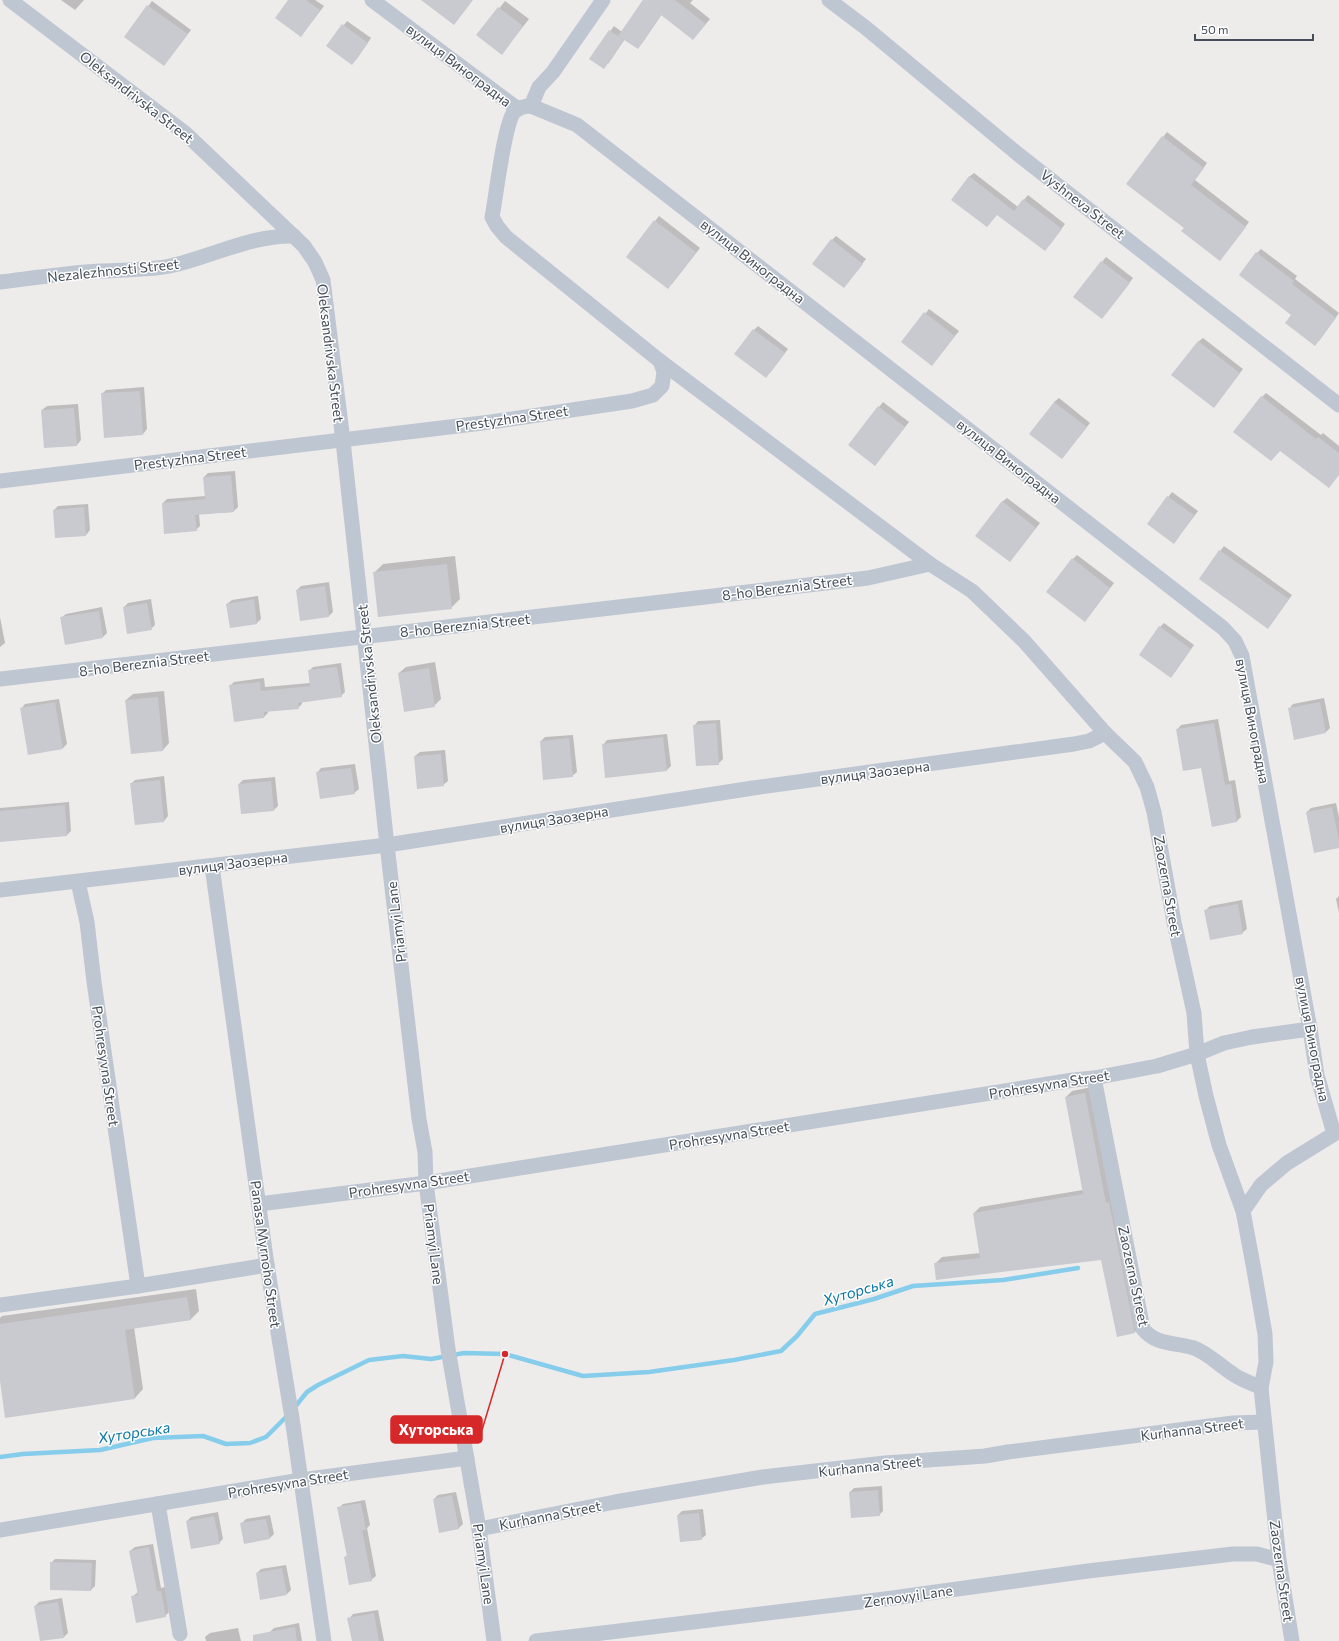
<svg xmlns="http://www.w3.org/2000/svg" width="1339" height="1641" viewBox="0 0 1339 1641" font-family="Commissioner,sans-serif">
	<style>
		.shadow { fill: #0003 }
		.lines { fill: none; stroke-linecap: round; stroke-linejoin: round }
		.stream { stroke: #85cdea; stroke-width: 4.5 }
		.building { fill: #c8cad0 }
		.minor { stroke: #bec6d1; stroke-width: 15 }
		.labels { text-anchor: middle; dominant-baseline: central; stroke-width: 3; stroke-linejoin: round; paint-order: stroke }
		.street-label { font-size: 14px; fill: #444d58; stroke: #fff }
		.water-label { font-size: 15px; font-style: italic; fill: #0d77a3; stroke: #fff }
		.leader { fill: none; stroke: #d62828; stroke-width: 1.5 }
		.callout-dot { fill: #d62828; stroke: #fff; stroke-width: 1.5 }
		.callout { fill: #d62828; stroke: #d62828; stroke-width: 1.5 }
		.callout-label { font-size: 15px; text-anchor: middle; font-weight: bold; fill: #fff }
	</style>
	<rect width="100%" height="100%" fill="#eeebeb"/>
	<g class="shadow">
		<path d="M61 0H84L75 10Z"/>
		<path d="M289 0H315L324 6 301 36Z"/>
		<path d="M643 0H693L690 3 710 19 693 39 662 14 643 42 638 48 625 39 608 64 590 59 614 26 622 32Z"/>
		<path d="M152 1 191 30 164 65 126 37Z"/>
		<path d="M505 1 529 19 502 53 478 35Z"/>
		<path d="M347 21 371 38 356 60 328 46Z"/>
		<path d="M1167 132 1207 163 1195 180 1249 222 1224 255 1185 228 1127 184Z"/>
		<path d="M974 173 1018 207 1028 195 1065 224 1049 246 997 214 969 177Z"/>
		<path d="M659 216 700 248 672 284 627 257Z"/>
		<path d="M836 236 866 259 844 287 832 240Z"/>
		<path d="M1261 249 1297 276 1295 279 1339 313 1319 341 1293 315 1257 253Z"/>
		<path d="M1106 257 1133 278 1102 318 1075 297Z"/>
		<path d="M929 309 959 331 932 365 903 342Z"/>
		<path d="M758 326 788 349 770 373 754 330Z"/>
		<path d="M1203 338 1243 369 1218 402 1198 342Z"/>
		<path d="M144 387 147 429 143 434 102 394 106 390Z"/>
		<path d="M1266 393 1321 435 1323 433 1339 446V475L1262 397Z"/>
		<path d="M1059 398 1090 423 1062 458 1054 402Z"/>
		<path d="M883 402 909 422 875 465 849 445Z"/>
		<path d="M78 404 81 440 77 445 42 410 47 406Z"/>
		<path d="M235 471 238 507 233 512 199 514 200 526 196 530 163 503 167 499 206 496 204 477 208 473Z"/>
		<path d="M1172 492 1198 511 1174 543 1148 524Z"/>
		<path d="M1007 498 1040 523 1010 561 1002 502Z"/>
		<path d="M88 504 90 530 86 535 54 510 58 506Z"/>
		<path d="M1224 546 1292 595 1268 628 1200 578Z"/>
		<path d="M1077 555 1114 583 1089 616 1073 559Z"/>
		<path d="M455 556 460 599 451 608 374 573 383 564Z"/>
		<path d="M329 582 333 612 329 616 297 590 301 586Z"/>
		<path d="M258 596 261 619 257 623 231 627 227 604 232 600Z"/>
		<path d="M151 599 155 625 151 629 124 607 128 603Z"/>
		<path d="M102 607 107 633 103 637 61 618 66 614Z"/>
		<path d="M0 617 5 643 0 647Z"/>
		<path d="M1164 623 1194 645 1175 672 1160 627Z"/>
		<path d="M435 662 441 699 434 706 399 673 406 667Z"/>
		<path d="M341 663 345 692 341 696 302 701V704L298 708 268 711V713L264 717 235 721 230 686 234 682 264 678 265 687 310 683 309 671 313 667Z"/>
		<path d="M164 691 169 743 163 750 126 700 133 694Z"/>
		<path d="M1324 698 1330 728 1326 732 1295 739 1289 709 1293 704Z"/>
		<path d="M59 699 67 744 63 748 29 754 21 709 25 704Z"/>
		<path d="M1218 719 1229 781 1235 780 1241 817 1237 821 1212 826 1202 767 1177 730 1181 725Z"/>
		<path d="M720 720 723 759 718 764 694 726 698 721Z"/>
		<path d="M667 734 671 766 667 770 603 745 607 740Z"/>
		<path d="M573 735 577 772 572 776 541 741 545 737Z"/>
		<path d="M445 750 448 781 443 785 415 756 420 752Z"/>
		<path d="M355 764 359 789 354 793 317 773 321 768Z"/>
		<path d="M164 776 168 816 164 821 135 824 131 784 135 780Z"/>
		<path d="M275 777 278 806 274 810 239 784 243 780Z"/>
		<path d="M69 802 71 831 67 835 0 841V808Z"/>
		<path d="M1336 803 1339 817V847L1307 812 1311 808Z"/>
		<path d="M1339 896V913L1336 899Z"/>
		<path d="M1242 900 1247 929 1242 933 1206 910 1210 906Z"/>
		<path d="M1092 1087 1141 1326 1135 1332 1118 1336 1102 1259 935 1264 942 1257 980 1253 974 1213 980 1207 1083 1190 1066 1097 1072 1091Z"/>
		<path d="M196 1289 199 1311 190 1320 134 1327 143 1389 135 1398 0 1374V1318L2 1316Z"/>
		<path d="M882 1486 883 1511 879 1515 850 1492 854 1488Z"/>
		<path d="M456 1492 463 1524 458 1529 434 1499 438 1495Z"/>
		<path d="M365 1500 370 1525 367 1528 376 1576 371 1580 345 1557 348 1554 339 1508 343 1504Z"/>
		<path d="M703 1509 706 1535 701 1539 678 1515 682 1511Z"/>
		<path d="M218 1512 223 1539 219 1543 187 1521 191 1517Z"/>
		<path d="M270 1515 274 1534 270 1538 241 1524 246 1519Z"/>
		<path d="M153 1544 161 1588 165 1587 169 1612 165 1616 132 1597 138 1592 130 1551 135 1547Z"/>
		<path d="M55 1559 96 1560 95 1586 91 1590 51 1563Z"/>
		<path d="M286 1565 291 1590 287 1594 257 1573 261 1569Z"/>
		<path d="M62 1598 68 1633 64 1637 35 1606 39 1602Z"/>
		<path d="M378 1610 384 1641H353L349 1619 353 1614Z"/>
		<path d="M299 1623 302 1641H271L270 1632 274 1628Z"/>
		<path d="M238 1628 241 1641H206L205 1637 210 1633Z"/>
	</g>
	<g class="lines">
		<g class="stream">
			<path d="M294 1408 307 1392 318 1385 369 1360 403 1356 431 1359 464 1353 505 1354 583 1376 649 1372 734 1360 781 1351 797 1336 815 1314 874 1299 913 1286 1003 1280 1078 1268"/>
			<path d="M0 1457 23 1454 100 1450 153 1438 203 1436 226 1444 250 1443 266 1437 288 1415"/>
		</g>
	</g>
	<g class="building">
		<path d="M288 0H306L320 10 301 37 275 18Z"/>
		<path d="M421 0H473L454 25Z"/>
		<path d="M643 0H675L706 24 693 40 661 15 638 49 618 36Z"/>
		<path d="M147 5 188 34 164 66 124 37Z"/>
		<path d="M498 7 523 26 502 55 476 35Z"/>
		<path d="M342 24 368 43 352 65 326 46Z"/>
		<path d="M609 30 624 40 604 69 589 59Z"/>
		<path d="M1162 136 1204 168 1191 185 1246 227 1220 261 1181 231 1184 228 1126 184Z"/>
		<path d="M969 176 1014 211 1023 199 1062 229 1045 251 997 215 987 227 951 200Z"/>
		<path d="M654 220 696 252 668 289 626 257Z"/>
		<path d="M831 239 863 264 844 288 812 264Z"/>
		<path d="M1256 252 1294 281 1292 284 1336 318 1315 346 1285 323 1291 315 1239 275Z"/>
		<path d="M1101 261 1130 283 1102 319 1073 297Z"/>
		<path d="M924 312 955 336 932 366 901 342Z"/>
		<path d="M753 329 785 353 766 378 734 354Z"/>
		<path d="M1198 341 1240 373 1214 408 1171 375Z"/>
		<path d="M140 391 143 435 104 438 101 393Z"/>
		<path d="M1261 396 1316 439 1318 437 1339 453V475L1329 488 1280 451 1271 461 1233 432Z"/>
		<path d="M1054 402 1087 427 1062 459 1029 434Z"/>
		<path d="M878 406 905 427 875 466 848 445Z"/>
		<path d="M74 408 77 446 44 448 41 410Z"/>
		<path d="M231 475 234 512 195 515 197 531 164 534 162 503 205 499 203 477Z"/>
		<path d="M1167 496 1194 515 1174 544 1147 524Z"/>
		<path d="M1002 501 1036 528 1010 562 975 536Z"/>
		<path d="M84 507 86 536 55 538 53 510Z"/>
		<path d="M1219 550 1289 599 1268 629 1199 579Z"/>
		<path d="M1072 558 1110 588 1085 622 1046 592Z"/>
		<path d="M447 564 452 609 378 617 373 572Z"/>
		<path d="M325 586 329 617 300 621 296 590Z"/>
		<path d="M254 599 257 624 230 628 226 604Z"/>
		<path d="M147 603 152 630 127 634 123 607Z"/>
		<path d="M99 611 103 638 65 645 60 617Z"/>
		<path d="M1159 626 1191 649 1171 678 1139 655Z"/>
		<path d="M337 667 342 697 298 703 299 709 264 712V718L234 722 229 685 260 682 261 691 310 686 308 670Z"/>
		<path d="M429 668 435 707 404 712 398 673Z"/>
		<path d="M158 697 163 751 131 754 125 700Z"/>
		<path d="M55 702 63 749 28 755 20 708Z"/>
		<path d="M1320 702 1326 733 1294 740 1288 708Z"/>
		<path d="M716 723 719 765 696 766 693 725Z"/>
		<path d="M1214 723 1225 785 1231 784 1237 822 1212 827 1201 768 1183 771 1176 729Z"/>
		<path d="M663 737 667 771 605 778 602 744Z"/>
		<path d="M569 738 573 777 543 780 540 741Z"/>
		<path d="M441 754 444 786 417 789 414 756Z"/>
		<path d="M351 768 355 794 320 799 316 772Z"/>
		<path d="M160 780 164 822 135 825 130 783Z"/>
		<path d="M271 781 274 811 241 814 238 784Z"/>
		<path d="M65 805 67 836 0 842V811Z"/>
		<path d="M1332 807 1339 840V848L1314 853 1306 812Z"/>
		<path d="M1238 904 1243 934 1210 940 1204 910Z"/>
		<path d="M1085 1093 1106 1203 1109 1202 1135 1333 1117 1337 1101 1260 936 1280 934 1263 980 1258 973 1213 1083 1194 1065 1097Z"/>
		<path d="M187 1297 191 1320 125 1330 135 1399 5 1418 0 1381V1324Z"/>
		<path d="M878 1490 880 1516 851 1518 849 1492Z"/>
		<path d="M452 1495 459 1529 439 1533 433 1499Z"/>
		<path d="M361 1503 366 1530H362L372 1581 349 1585 344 1557 347 1556 337 1507Z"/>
		<path d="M699 1513 702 1540 680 1542 677 1515Z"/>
		<path d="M214 1516 220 1544 191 1549 186 1521Z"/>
		<path d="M266 1519 270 1539 244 1544 240 1523Z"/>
		<path d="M149 1547 157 1591H161L166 1617 136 1623 131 1596 138 1595 129 1551Z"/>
		<path d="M50 1562 92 1563 91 1591 50 1590Z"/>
		<path d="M282 1568 287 1595 260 1600 256 1573Z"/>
		<path d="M58 1602 64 1638 40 1641 34 1606Z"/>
		<path d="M374 1613 379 1641H352L347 1618Z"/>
		<path d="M295 1627 297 1641H253V1635Z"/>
	</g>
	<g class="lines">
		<g class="minor">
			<path d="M10 0 185 133 304 246 315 262 323 280 343 441 387 845 419 1119 425 1152 426 1183 448 1349 479 1529 494 1641"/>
			<path d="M372 0 518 109"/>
			<path d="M829 0 866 28 1019 155 1339 405"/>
			<path d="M531 106 539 87 553 72 603 0"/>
			<path d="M0 282C33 278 67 273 100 271 121 270 150 270 170 266 212 257 250 235 294 236"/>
			<path d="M660 361 930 564 972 591 1024 641 1105 733 1135 762 1147 787 1154 812 1174 922 1194 1013 1197 1054 1206 1096 1219 1145 1243 1211 1254 1270 1265 1334 1266 1362 1261 1388"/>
			<path d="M0 481 491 422 632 401 653 395 662 386 664 372 660 361 506 237 497 226 492 217C496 197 504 125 514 112 519 107 524 106 531 106L577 125 1223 628 1235 641 1242 656 1310 1029 1317 1075 1334 1134"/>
			<path d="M0 679 868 578 930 564"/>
			<path d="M212 866 267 1265 292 1418 324 1641"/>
			<path d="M78 882 87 922 94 982 138 1286 267 1265"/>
			<path d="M0 890 387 845 753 788 1074 744 1089 741 1105 733"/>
			<path d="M1094 1078 1143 1329C1157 1346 1175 1342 1194 1348 1208 1353 1220 1366 1233 1374 1241 1380 1252 1383 1261 1388L1279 1560 1292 1641"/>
			<path d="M259 1204 426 1183 1073 1080 1094 1078 1157 1066 1197 1054 1224 1043 1252 1037 1310 1029"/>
			<path d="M1243 1211 1261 1185 1287 1163 1334 1134"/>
			<path d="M0 1305 138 1286"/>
			<path d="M158 1504 180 1634"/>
			<path d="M479 1529 615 1502 763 1477 885 1463 985 1456 1008 1452 1233 1423 1264 1422"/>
			<path d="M0 1530 301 1480 467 1458"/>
			<path d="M536 1641 885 1599 1088 1571 1233 1554H1257L1279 1560"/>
		</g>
	</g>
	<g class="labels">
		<g class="street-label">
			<text transform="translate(459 65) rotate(37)">вулиця Виноградна</text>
			<text transform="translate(137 97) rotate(38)">Oleksandrivska Street</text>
			<text transform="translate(1083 204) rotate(38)">Vyshneva Street</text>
			<text transform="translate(753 261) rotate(38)">вулиця Виноградна</text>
			<text transform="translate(113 270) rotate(-6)">Nezalezhnosti Street</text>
			<text transform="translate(331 353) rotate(83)">Oleksandrivska Street</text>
			<text transform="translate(512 418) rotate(-8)">Prestyzhna Street</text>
			<text transform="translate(190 458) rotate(-7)">Prestyzhna Street</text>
			<text transform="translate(1009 461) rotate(38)">вулиця Виноградна</text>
			<text transform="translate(787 587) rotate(-7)">8-ho Bereznia Street</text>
			<text transform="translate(465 625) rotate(-6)">8-ho Bereznia Street</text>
			<text transform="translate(144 663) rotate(-7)">8-ho Bereznia Street</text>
			<text transform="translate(369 674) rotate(-96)">Oleksandrivska Street</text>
			<text transform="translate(1253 721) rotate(79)">вулиця Виноградна</text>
			<text transform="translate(875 772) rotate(-7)">вулиця Заозерна</text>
			<text transform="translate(554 819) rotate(-9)">вулиця Заозерна</text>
			<text transform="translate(233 863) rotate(-7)">вулиця Заозерна</text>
			<text transform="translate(1168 886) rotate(80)">Zaozerna Street</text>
			<text transform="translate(396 922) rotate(-97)">Priamyi Lane</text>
			<text transform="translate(1313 1039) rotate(79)">вулиця Виноградна</text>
			<text transform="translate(106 1066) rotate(82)">Prohresyvna Street</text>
			<text transform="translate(1049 1084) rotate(-9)">Prohresyvna Street</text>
			<text transform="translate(729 1135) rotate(-9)">Prohresyvna Street</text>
			<text transform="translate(409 1184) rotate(-8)">Prohresyvna Street</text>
			<text transform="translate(434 1244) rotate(83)">Priamyi Lane</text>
			<text transform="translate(266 1254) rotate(82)">Panasa Myrnoho Street</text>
			<text transform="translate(1134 1276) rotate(78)">Zaozerna Street</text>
			<text transform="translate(1192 1429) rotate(-7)">Kurhanna Street</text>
			<text transform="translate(870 1466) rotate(-6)">Kurhanna Street</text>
			<text transform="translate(288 1483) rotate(-9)">Prohresyvna Street</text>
			<text transform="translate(550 1515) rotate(-11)">Kurhanna Street</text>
			<text transform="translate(484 1564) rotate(82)">Priamyi Lane</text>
			<text transform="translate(1282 1571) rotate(82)">Zaozerna Street</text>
			<text transform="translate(908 1596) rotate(-8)">Zernovyi Lane</text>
		</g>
		<g class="water-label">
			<text transform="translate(858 1290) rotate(-16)">Хуторська</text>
			<text transform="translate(134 1432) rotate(-9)">Хуторська</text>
		</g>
	</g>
	<path class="leader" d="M505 1354L482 1430"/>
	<circle class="callout-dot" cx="505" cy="1354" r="4"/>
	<rect class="callout" x="391" y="1416" width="91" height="27" rx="4"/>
	<g class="callout-label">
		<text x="436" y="1435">Хуторська</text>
	</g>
	<path d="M1195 34v6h118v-6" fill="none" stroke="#444d58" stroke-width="2"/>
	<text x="1201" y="34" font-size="12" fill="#444d58" stroke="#ffffff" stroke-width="3" paint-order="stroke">50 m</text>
</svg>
